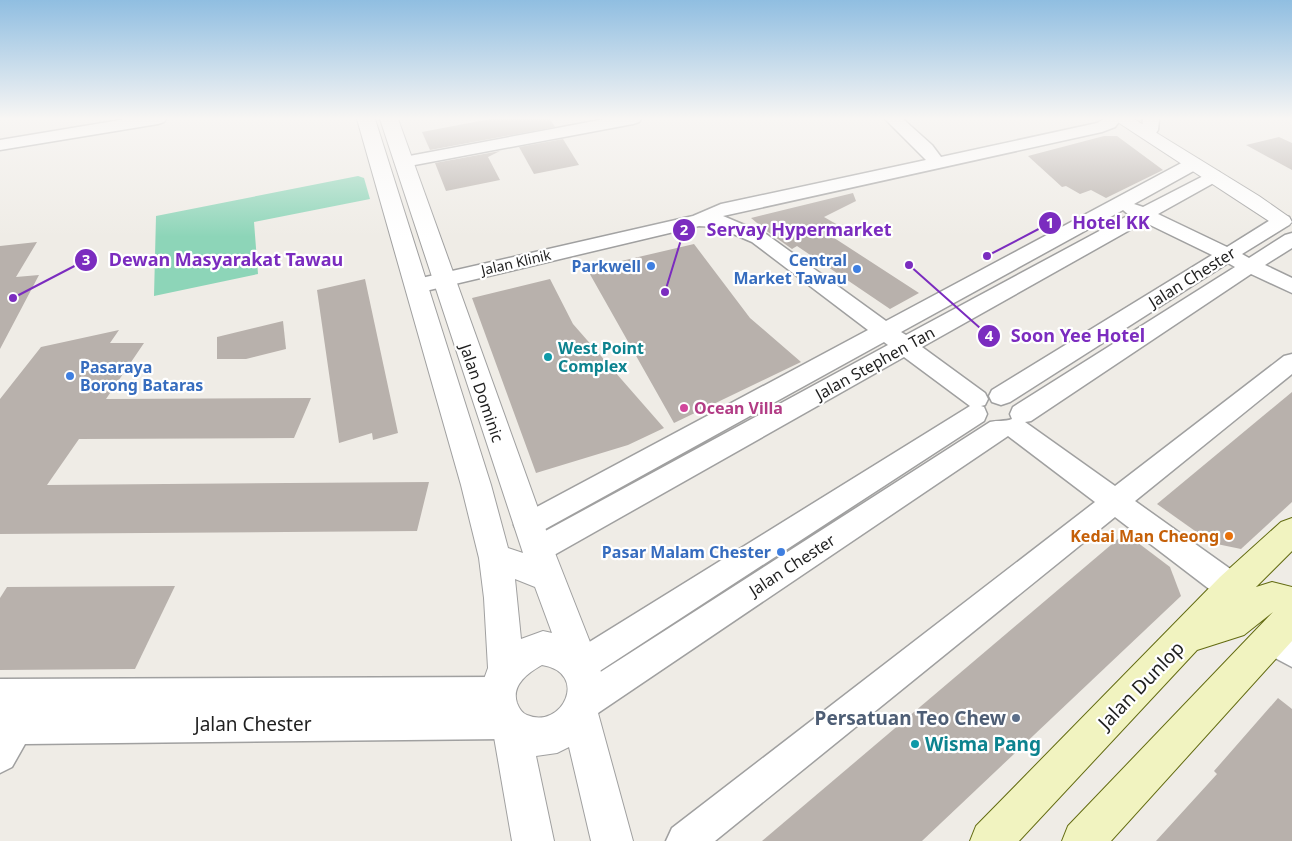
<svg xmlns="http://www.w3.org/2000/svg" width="1292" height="841" viewBox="0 0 1292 841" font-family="'Noto Sans',sans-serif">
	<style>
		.pitch { fill: #8dd5b8 }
		.building { fill: #b8b1ac }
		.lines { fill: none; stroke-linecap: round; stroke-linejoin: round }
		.minor-casing { stroke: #a0a0a0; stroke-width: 3 }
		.tertiary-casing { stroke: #a0a0a0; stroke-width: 2 }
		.secondary-casing { stroke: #636b11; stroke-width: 2 }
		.minor { fill: #fff; fill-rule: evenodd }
		.tertiary { fill: #fff; fill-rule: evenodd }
		.secondary { fill: #f1f3c0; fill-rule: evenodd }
		.shop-dot { fill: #3f7fe0; stroke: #fff; stroke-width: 2 }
		.culture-dot { fill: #0f9aa8; stroke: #fff; stroke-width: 2 }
		.hotel-dot { fill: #d1479c; stroke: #fff; stroke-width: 2 }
		.food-dot { fill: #e8710a; stroke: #fff; stroke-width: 2 }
		.service-dot { fill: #5c6f8a; stroke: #fff; stroke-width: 2 }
		.labels { text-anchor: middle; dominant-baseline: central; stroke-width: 4.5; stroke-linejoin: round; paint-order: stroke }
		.far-street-label { font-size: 14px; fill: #1f1f1f; stroke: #fff }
		.shop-label { font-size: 16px; font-weight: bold; fill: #366cbe; stroke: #fff; text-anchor: end }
		.street-label { font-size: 16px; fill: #1f1f1f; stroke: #fff }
		.culture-label { font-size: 16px; font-weight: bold; fill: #0d838f; stroke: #fff; text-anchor: start }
		.hotel-label { font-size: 16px; font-weight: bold; fill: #b23c85; stroke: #fff; text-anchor: start }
		.food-label { font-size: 16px; font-weight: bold; fill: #c56008; stroke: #fff; text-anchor: end }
		.near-street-label { font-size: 19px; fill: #1f1f1f; stroke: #fff }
		.near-service-label { font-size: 19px; font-weight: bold; fill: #4e5e75; stroke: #fff; text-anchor: end }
		.near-culture-label { font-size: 19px; font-weight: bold; fill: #0d838f; stroke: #fff; text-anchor: start }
		.leader { fill: none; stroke: #7b2cbf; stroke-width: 2 }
		.callout-dot { fill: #7b2cbf; stroke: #fff; stroke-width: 2 }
		.mark-label { font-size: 15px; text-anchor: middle; font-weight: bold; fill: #fff }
		.callout-label { font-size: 18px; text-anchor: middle; font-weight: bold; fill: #7b2cbf; stroke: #fff; stroke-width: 4.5; stroke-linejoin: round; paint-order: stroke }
	</style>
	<rect width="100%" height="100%" fill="#efece6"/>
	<path class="pitch" d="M358 176 364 178 370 199 254 222 258 274 154 296 156 216Z"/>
	<g class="building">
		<path d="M490 119H550L555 127 430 150 422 132Z"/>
		<path d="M1104 136H1117L1163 170 1106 198 1091 190 1080 194 1066 186 1062 187 1028 156Z"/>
		<path d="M1279 137 1292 143V170L1246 145Z"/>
		<path d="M563 139 579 165 534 174 519 147Z"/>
		<path d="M500 151 488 157 500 180 446 191 435 163Z"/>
		<path d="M853 193 856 201 824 217 838 225 825 232 919 293 890 309 797 246 792 249 768 232 751 218Z"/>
		<path d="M37 242 16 277 39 275 0 349V246Z"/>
		<path d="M694 244 750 318 801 362 674 423 587 269Z"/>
		<path d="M365 279 398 433 373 440 372 433 339 443 317 290Z"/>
		<path d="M550 279 573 324 664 428 628 445 536 473 472 298Z"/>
		<path d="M283 321 286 349 246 359H217V337Z"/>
		<path d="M119 330 110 343H144L106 399 311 398 294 438 79 439 47 485 429 482 417 531 0 534V399L41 347Z"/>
		<path d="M1292 392V502L1241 549 1212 543 1157 504Z"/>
		<path d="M1125 533 1170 567 1181 596 922 841H762Z"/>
		<path d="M175 586 135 669 0 670V598L7 587Z"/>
		<path d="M1278 698 1292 709V841H1156L1217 774 1214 771Z"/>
	</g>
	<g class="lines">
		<g class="minor-casing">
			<g id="minor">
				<path d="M126 119H166L164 122 158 124 0 150V140Z"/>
				<path d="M605 119H641L639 122 633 124 404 167 398 166 395 162 398 158 404 157Z"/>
				<path d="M885 119H903L932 145 941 157 1097 123 1104 119H1121L1115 127 1102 132 723 216 766 234 886 321 1187 160 1193 159 1199 160 1202 164 1199 168 1134 204 1143 207 1213 171 1219 172 1222 176 1219 180 1158 214 1227 247 1275 217 1282 215 1289 217 1291 221 1289 225 1242 254 1249 258 1285 235 1292 233V248L1265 265 1292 278V293L1251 274 1031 421 1025 422 1115 486 1284 356 1292 354V374L1135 501 1243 578 1247 588 1243 598 1232 602 1221 598 1115 517 715 841H666L672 828 1095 502 1008 436 598 713 586 718 574 713 569 701 574 689 990 422C998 420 1004 422 1012 419L1010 414 1013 407 1235 267 1228 263 1010 402 1001 405 992 402 989 396 992 390 1212 255 1144 222 922 347 985 393 988 399 985 405 981 406 984 407 987 414 984 421 592 676 581 681 570 676 565 665 570 654 970 406 904 357 547 559 537 563 527 559 523 550 527 541 888 345 884 342 538 533 528 537 518 533 514 525 518 517 868 330 752 242 717 227 699 226 417 293 410 291 407 286 410 281 417 279 693 216 721 204 926 160ZM1123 210 1129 215 906 335 901 332Z"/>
				<path d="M1143 119H1159L1158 130 1156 133H1144L1142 130Z"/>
				<path d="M1271 624 1292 634V667L1260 650 1255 639 1260 628Z"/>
				<path d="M498 677 510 682 515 694 509 706 518 710 523 722 518 734 506 739 25 744 12 767 0 773V679Z"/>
			</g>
		</g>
		<g class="tertiary-casing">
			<g id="tertiary">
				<path d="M357 119H375L491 485 508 548 523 553 380 119H398L544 525 599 665 605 687 598 713 633 841H591L569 747 557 753 536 756 554 841H512L494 737 488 725 479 701 480 690 488 668 484 598 479 558 461 485ZM515 579 535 587 552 633 543 631 521 639ZM542 665C590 673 562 730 527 715 522 713 519 708 517 703 511 685 528 673 542 665Z"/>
				<path d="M1113 119H1134L1259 196 1289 217 1292 222 1289 225 1282 227 1275 225Z"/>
			</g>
		</g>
		<g class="secondary-casing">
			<path id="secondary" d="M1292 518V551L1256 587 1272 582 1292 587V641L1111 841H1062L1068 826 1273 612 1244 635 1197 650 1019 841H970L976 826 1220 577 1281 522Z"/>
		</g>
		<use href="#minor" class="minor"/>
		<use href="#tertiary" class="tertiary"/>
		<use href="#secondary" class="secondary"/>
	</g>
	<linearGradient id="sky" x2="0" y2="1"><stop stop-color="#90bee1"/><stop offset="0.5" stop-color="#f8f6f4"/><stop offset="1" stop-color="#f8f6f4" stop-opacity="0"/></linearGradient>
	<rect width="1292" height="237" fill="url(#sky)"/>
	<g class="shop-dot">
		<circle cx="651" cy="266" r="5"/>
		<circle cx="857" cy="269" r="5"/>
		<circle cx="70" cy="376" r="5"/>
		<circle cx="781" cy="552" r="5"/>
	</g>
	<g class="culture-dot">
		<circle cx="548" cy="357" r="5"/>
		<circle cx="915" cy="744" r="5"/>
	</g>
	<circle class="hotel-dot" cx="684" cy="408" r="5"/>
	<circle class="food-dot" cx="1229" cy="536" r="5"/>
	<circle class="service-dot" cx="1016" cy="718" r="5"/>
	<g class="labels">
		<g class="far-street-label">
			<text transform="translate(516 262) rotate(-13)">Jalan Klinik</text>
		</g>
		<g class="shop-label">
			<text x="847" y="260">Central<tspan x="847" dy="18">Market Tawau</tspan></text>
			<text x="641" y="266">Parkwell</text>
			<text x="80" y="367" text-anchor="start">Pasaraya<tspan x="80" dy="18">Borong Bataras</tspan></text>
			<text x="771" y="552">Pasar Malam Chester</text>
		</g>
		<g class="street-label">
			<text transform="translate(1192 277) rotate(-32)">Jalan Chester</text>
			<text transform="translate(875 363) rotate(-29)">Jalan Stephen Tan</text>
			<text transform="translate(482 393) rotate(71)">Jalan Dominic</text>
			<text transform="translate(792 565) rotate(-33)">Jalan Chester</text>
		</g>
		<g class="culture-label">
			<text x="558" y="348">West Point<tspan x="558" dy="18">Complex</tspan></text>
		</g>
		<g class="hotel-label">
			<text x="694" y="408">Ocean Villa</text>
		</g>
		<g class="food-label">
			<text x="1219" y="536">Kedai Man Cheong</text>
		</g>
		<g class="near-street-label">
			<text transform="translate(1141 685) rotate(-46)">Jalan Dunlop</text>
			<text x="253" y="724">Jalan Chester</text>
		</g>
		<g class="near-service-label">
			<text x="1006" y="718">Persatuan Teo Chew</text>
		</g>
		<g class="near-culture-label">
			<text x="925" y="744">Wisma Pang</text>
		</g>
	</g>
	<path class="leader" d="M987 256L1050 223M665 292L684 230M13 298L86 260M909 265L989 336"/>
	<g class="callout-dot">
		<circle cx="987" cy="256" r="5"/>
		<circle cx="665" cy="292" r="5"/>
		<circle cx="13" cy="298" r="5"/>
		<circle cx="909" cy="265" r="5"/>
		<circle cx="1050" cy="223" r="12"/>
		<circle cx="684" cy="230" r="12"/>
		<circle cx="86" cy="260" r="12"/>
		<circle cx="989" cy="336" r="12"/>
	</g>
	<g class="mark-label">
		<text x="1050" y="228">1</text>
		<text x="684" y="235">2</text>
		<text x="86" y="265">3</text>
		<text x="989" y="341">4</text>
	</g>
	<g class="callout-label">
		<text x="1111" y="229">Hotel KK</text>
		<text x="799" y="236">Servay Hypermarket</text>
		<text x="226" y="266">Dewan Masyarakat Tawau</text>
		<text x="1078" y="342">Soon Yee Hotel</text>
	</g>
</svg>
